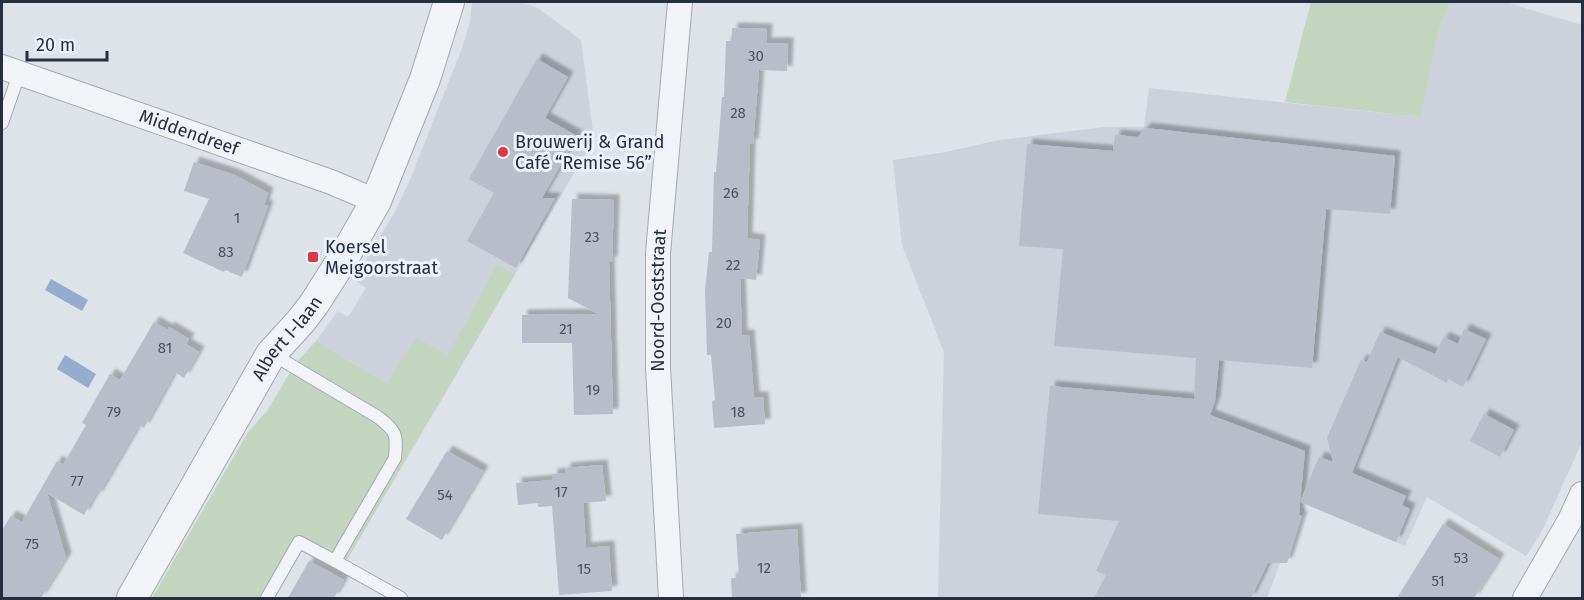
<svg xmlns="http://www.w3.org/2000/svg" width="1584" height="600" viewBox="0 0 1584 600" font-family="'Fira Sans',sans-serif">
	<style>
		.built { fill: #ccd1db }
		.green { fill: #c3d4bf }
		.water { fill: #96accc }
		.building { fill: #b8bdc9; filter: url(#shadow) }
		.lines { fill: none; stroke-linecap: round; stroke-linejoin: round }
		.service-casing { stroke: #a3a8b3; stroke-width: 14 }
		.minor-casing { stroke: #a3a8b3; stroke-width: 26 }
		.tertiary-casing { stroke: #a3a8b3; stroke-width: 32 }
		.service { stroke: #f2f3f7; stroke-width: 12 }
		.minor { stroke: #f2f3f7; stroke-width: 24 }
		.tertiary { stroke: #f2f3f7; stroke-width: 30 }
		.poi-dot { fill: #d93945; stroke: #eef1f7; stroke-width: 2 }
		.labels { text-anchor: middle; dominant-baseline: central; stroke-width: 6; stroke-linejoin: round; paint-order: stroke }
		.number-label { font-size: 15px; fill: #4a5263 }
		.street-label { font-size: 18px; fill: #262e41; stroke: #eef1f7 }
		.poi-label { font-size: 18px; fill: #262e41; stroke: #eef1f7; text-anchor: start }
	</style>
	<defs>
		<filter id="shadow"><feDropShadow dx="5.5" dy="-5.5" stdDeviation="1.5" flood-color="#0004"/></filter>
	</defs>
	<rect width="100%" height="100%" fill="#dee2e9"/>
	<g class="built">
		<path d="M472 2H518L538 8 581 40 594 139 435 411 316 341 338 311 348 317 366 288 356 281 369 255 396 210 411 177 461 51 470 22Z"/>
		<path d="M1450 2H1505L1582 25V442L1542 531 1526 556 1427 497 1405 546 1303 503 1302 507 1305 508 1287 563H1280L1267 598H938L944 352 902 245 893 160 946 152 999 140 1104 127H1144L1149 88 1419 117 1438 33Z"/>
	</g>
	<g class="green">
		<path d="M1311 2H1450L1438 33 1420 117 1285 102Z"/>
		<path d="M497 265 515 274 347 560 339 554 300 536 264 598H152L248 432 267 411 295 364 316 341 387 383 416 338 448 355Z"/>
	</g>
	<g class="water">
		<path d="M51 279 88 300 82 311 45 290Z"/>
		<path d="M65 355 96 374 88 388 57 369Z"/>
	</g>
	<g class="building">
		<path d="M732 28 767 29 766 43H788L787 71 759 70 753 144H750L747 238 760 240 756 280 740 278 742 335H749L754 397H763L765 424 714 428 712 401 715 400 711 355H707L705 290 709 252H712L714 172H716L722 97H724L726 41H732Z"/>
		<path d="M537 59 568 77 545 118 577 136 542 198H555L516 268 467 241 494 193 469 179Z"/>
		<path d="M1146 128 1395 156 1390 214 1326 209 1312 368 1219 360 1215 401 1210 415 1305 451 1300 502 1319 457 1333 462 1327 438 1361 360 1367 362 1380 332 1435 354 1444 337 1458 344 1464 329 1486 339 1463 387 1448 379 1447 383 1398 357 1352 473 1406 496 1402 505 1410 509 1396 542 1300 502 1299 515 1302 516 1287 563H1268L1251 598H1094L1106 575 1096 571 1119 521 1038 514 1050 386 1194 399 1196 358 1054 346 1063 249 1019 246 1027 144 1113 151 1115 135 1138 137Z"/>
		<path d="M194 162 235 175 268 193 264 205 268 206 242 277 225 270 224 272 183 253 209 199 184 191Z"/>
		<path d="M572 199 614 200 612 262H609L613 414 574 415 572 343H522V315L598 314 568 298Z"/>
		<path d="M154 322 168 330 169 327 189 339 186 344 199 352 184 378 175 372 144 428 139 425 97 497 95 495 84 515 47 493 66 558 41 598H2V530L11 516 22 522 57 461 63 465 86 425 82 423 110 374 120 380Z"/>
		<path d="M1484 414 1514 430 1500 457 1470 441Z"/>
		<path d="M447 451 483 471 442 540 406 519Z"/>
		<path d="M602 465 606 501 583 503 586 548 609 546 612 591 559 595 552 506 538 507V503L518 505 516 483 552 480V474L565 473V468Z"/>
		<path d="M1443 524 1499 559 1474 598H1397Z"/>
		<path d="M797 529 801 598H732L731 578H739L736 534Z"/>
		<path d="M309 561 344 580 334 598H288Z"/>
	</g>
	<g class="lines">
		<g class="service-casing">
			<g id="service">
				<path d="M2 123 19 74"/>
				<path d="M272 354 378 417C397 432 397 434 395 458L335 561 401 598"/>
				<path d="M267 598 299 542 335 561"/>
			</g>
		</g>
		<g class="minor-casing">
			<g id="minor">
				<path id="s1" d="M2 67 331 182 376 201"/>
				<path id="s2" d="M671 598 658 368V253L680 2"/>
				<path d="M1525 598 1570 520 1582 494"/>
			</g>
		</g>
		<g class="tertiary-casing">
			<g id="tertiary">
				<path id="s3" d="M132 598 271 354 301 321 314 304 344 257 376 201 425 79 449 2"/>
			</g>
		</g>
		<use href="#service" class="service"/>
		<use href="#minor" class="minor"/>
		<use href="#tertiary" class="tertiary"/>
	</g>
	<g class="poi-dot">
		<circle cx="503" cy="152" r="6"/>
		<rect x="307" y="251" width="12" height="12" rx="3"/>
	</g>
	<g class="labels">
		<g class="number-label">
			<text x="756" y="56">30</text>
			<text x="738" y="113">28</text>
			<text x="731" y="193">26</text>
			<text x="237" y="218">1</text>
			<text x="592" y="237">23</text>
			<text x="226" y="252">83</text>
			<text x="733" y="265">22</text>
			<text x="724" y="323">20</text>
			<text x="566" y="329">21</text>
			<text x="165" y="348">81</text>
			<text x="593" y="390">19</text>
			<text x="114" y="412">79</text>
			<text x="738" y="412">18</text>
			<text x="77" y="481">77</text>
			<text x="561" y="492">17</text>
			<text x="445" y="495">54</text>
			<text x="32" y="544">75</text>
			<text x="1461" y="558">53</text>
			<text x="764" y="568">12</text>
			<text x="584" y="569">15</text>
			<text x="1438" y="581">51</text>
		</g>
		<g class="street-label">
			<text stroke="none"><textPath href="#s1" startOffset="198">Middendreef</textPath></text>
			<text stroke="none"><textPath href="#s2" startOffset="298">Noord-Ooststraat</textPath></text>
			<text stroke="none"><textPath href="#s3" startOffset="303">Albert I-laan</textPath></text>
		</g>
		<g class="poi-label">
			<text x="515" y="142">Brouwerij &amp; Grand<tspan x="515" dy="21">Café “Remise 56”</tspan></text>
			<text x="325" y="247">Koersel<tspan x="325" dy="21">Meigoorstraat</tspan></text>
		</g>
	</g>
	<rect width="1584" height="600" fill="none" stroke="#262e41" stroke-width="6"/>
	<path d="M27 51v9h80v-9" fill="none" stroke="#262e41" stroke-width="3"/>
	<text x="36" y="51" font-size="18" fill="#262e41" stroke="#eef1f7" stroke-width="4.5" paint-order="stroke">20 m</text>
</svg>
